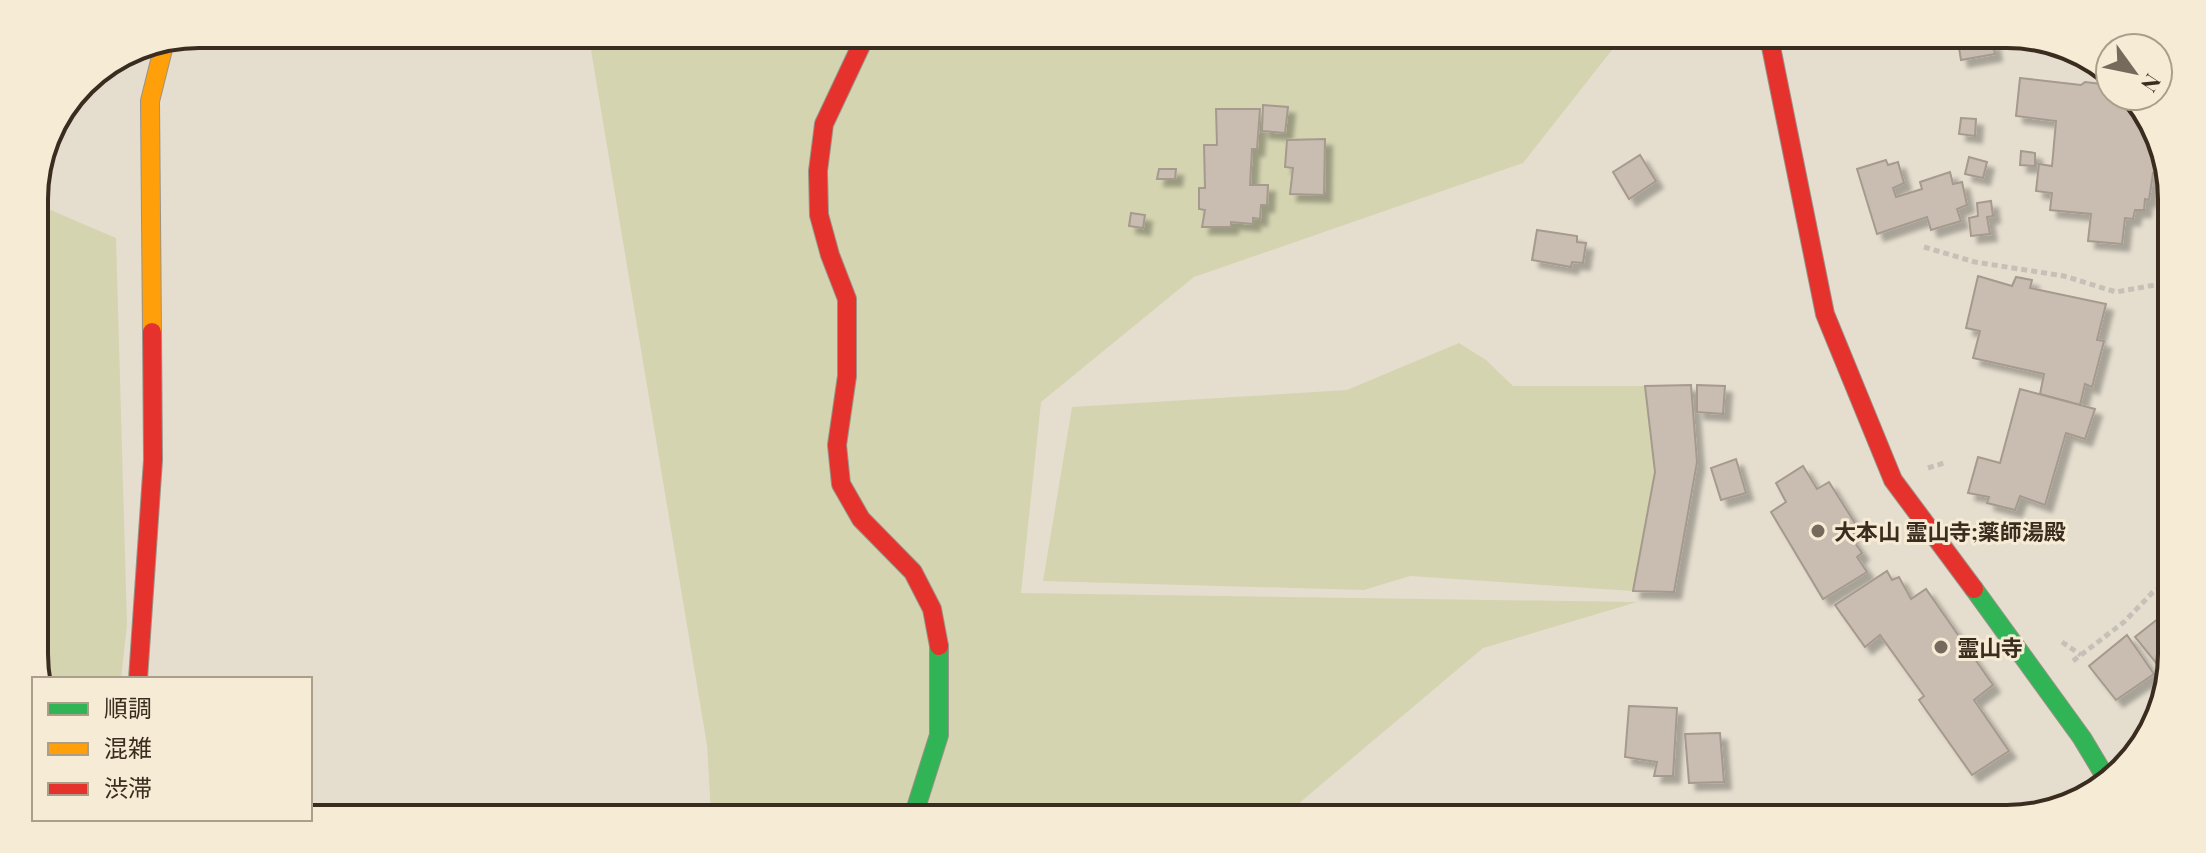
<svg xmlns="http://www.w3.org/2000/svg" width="2206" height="853" viewBox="0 0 2206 853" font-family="'Playfair Display','Noto Sans JP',serif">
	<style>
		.green { fill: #d4d4b1 }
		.building { fill: #c9bcb0; stroke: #a69a8e; stroke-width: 2; filter: url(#shadow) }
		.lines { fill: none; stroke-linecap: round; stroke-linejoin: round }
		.fast-casing { stroke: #9a9388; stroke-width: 20 }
		.slow-casing { stroke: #9a9388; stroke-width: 20 }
		.jam-casing { stroke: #9a9388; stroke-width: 20 }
		.path { stroke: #c6c0b7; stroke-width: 5; stroke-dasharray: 6 4; stroke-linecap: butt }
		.fast { stroke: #30b455; stroke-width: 18 }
		.slow { stroke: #ff9f0a; stroke-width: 18 }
		.jam { stroke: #e5322d; stroke-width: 18 }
		.poi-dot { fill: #766a5d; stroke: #f6ecd5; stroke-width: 3 }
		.labels { text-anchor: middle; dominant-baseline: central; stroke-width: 6; stroke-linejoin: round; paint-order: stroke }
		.poi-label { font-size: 22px; font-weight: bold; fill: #3a2c1f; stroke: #f6ecd5; text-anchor: start }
		.rim { fill: none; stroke: #3a2c1f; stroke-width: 4 }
	</style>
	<defs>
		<filter id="shadow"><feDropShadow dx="7" dy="7" stdDeviation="2" flood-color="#0004"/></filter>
	</defs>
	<rect width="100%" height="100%" fill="#e5decf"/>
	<g class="green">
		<path d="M606 36 1619 41 1523 163 1194 277 1041 402 1021 593 1637 602 1483 648 1285 815 711 813 707 745 591 50Z"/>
		<path d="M34 203 116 238 127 625 121 679H37Z"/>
		<path d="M1459 343 1486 360 1513 386H1645L1655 472 1633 591 1410 576 1364 590 1043 581 1072 407 1347 390Z"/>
	</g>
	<g class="building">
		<path d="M1958 42 1993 43 1995 54 1961 60Z"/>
		<path d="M2020 78 2081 85 2085 82 2110 85V96H2134L2170 176 2153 173 2149 200 2145 199 2144 210H2135L2133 219 2125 218 2122 244 2088 241 2091 214 2050 210 2052 193 2036 191 2039 164 2052 166 2056 121 2016 116Z"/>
		<path d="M1263 105 1288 107 1285 133 1262 131Z"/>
		<path d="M1216 109H1260L1257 149H1252L1250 185H1268L1267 205H1261L1260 219 1253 218V224L1231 222V227H1202L1205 210 1199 209V188H1205L1204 145H1217Z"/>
		<path d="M1961 118 1976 119 1975 136 1959 134Z"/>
		<path d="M1325 139 1324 195 1290 194 1293 168 1285 167 1287 140Z"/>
		<path d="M2021 151 2035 153V166L2020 165Z"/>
		<path d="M1640 155 1656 181 1629 199 1613 172Z"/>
		<path d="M1969 157 1987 162 1983 178 1965 174Z"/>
		<path d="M1886 160 1888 165 1898 162 1904 183 1893 188 1896 197 1922 189 1920 182 1950 172 1953 184 1962 182 1967 205 1957 209 1961 221 1931 230 1927 217 1877 234 1857 169Z"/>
		<path d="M1159 169H1176L1175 179H1157Z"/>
		<path d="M1991 201 1993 216 1987 217 1990 234 1971 236 1969 218 1978 216 1977 203Z"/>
		<path d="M1131 213 1145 215 1143 228 1129 226Z"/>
		<path d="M1537 230 1577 236V242L1586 243 1583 263 1572 262 1571 267 1532 260Z"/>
		<path d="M1978 276 2012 286 2016 277 2032 280 2030 288 2106 304 2097 340 2104 341 2092 387 2085 384 2080 405 2040 394 2044 374 1973 358 1980 331 1966 328Z"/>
		<path d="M1691 385 1697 462 1674 592 1633 591 1655 472 1645 386Z"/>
		<path d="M1697 385 1725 386 1723 414 1697 412Z"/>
		<path d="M2020 389 2095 409 2085 439 2066 433 2045 505 2020 496 2015 510 1987 503 1989 497 1968 493 1978 457 2000 463Z"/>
		<path d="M1736 459 1746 493 1721 500 1711 468Z"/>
		<path d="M1803 466 1817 489 1829 482 1858 528 1849 534 1862 553 1857 557 1867 572 1823 599 1771 512 1786 502 1776 483Z"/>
		<path d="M1887 571 1892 580 1899 577 1911 599 1926 589 1993 685 1974 700 2009 751 1972 775 1919 700 1924 696 1880 635 1865 647 1835 605Z"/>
		<path d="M2164 614V659L2157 664 2135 637Z"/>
		<path d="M2127 635 2154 674 2116 700 2089 666Z"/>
		<path d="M1629 706 1677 708 1673 776H1654L1657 762 1625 757Z"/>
		<path d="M1720 733 1724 782 1689 783 1685 734Z"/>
	</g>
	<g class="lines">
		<g class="fast-casing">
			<g id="fast">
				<path d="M1974 589 2082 738 2109 783"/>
				<path d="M914 814 939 735V646"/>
			</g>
		</g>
		<g class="slow-casing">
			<path id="slow" d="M152 332 150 101 165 41"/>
		</g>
		<g class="jam-casing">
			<g id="jam">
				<path d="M865 37 824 124 818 171 819 215 830 255 847 299V376L837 445 841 484 861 519 913 572 932 609 939 646"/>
				<path d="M1770 42 1825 314 1893 480 1974 589"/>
				<path d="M138 679 153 460 152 332"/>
			</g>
		</g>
		<g class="path">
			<path d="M1924 247 1975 262 2064 276 2116 292 2155 285 2169 280"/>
			<path d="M1928 468 1944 463"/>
			<path d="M2062 642 2081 655"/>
			<path d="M2073 661 2124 622 2153 592 2165 584"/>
		</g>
		<use href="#fast" class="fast"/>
		<use href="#slow" class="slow"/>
		<use href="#jam" class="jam"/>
	</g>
	<g class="poi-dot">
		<circle cx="1818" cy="531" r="8"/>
		<circle cx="1941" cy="647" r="8"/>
	</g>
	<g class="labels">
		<g class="poi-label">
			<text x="1834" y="531">大本山 霊山寺;薬師湯殿</text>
			<text x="1957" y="647">霊山寺</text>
		</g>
	</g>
	<path d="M0 0H2206V853H0ZM199 48H2007A151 151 0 0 1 2158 199V654A151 151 0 0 1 2007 805H199A151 151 0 0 1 48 654V199A151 151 0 0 1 199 48Z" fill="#f6ecd5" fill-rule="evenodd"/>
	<path class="rim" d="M199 48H2007A151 151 0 0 1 2158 199V654A151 151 0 0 1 2007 805H199A151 151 0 0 1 48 654V199A151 151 0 0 1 199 48Z"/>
	<rect x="32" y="677" width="280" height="144" fill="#f6ecd5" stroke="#ab9f8c" stroke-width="2"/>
	<rect x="48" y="703" width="40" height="12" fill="#30b455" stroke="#ab9f8c" stroke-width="2"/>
	<text x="104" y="717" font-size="24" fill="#3a2c1f">順調</text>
	<rect x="48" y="743" width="40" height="12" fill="#ff9f0a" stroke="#ab9f8c" stroke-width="2"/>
	<text x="104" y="757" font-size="24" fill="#3a2c1f">混雑</text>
	<rect x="48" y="783" width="40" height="12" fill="#e5322d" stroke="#ab9f8c" stroke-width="2"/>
	<text x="104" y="797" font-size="24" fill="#3a2c1f">渋滞</text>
	<g transform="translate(2134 72) rotate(123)"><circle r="38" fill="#f6ecd5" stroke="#ab9f8c" stroke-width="2"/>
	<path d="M0-6L14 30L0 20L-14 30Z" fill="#766a5d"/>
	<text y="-12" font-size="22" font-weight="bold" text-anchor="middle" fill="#3a2c1f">N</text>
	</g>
</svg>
